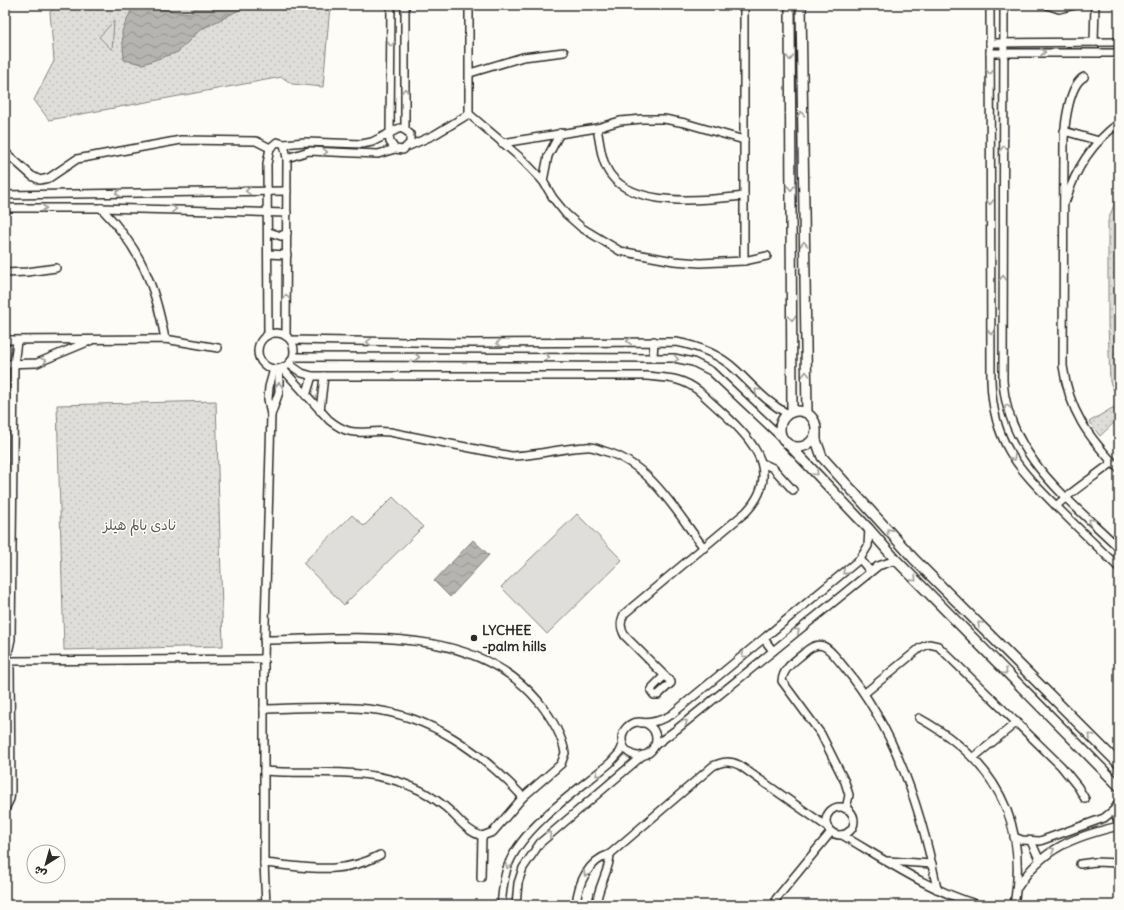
<svg xmlns="http://www.w3.org/2000/svg" width="1124" height="910" viewBox="0 0 1124 910" font-family="Delius,'Playpen Sans Arabic',sans-serif">
	<style>
		.green { fill: url(#green-dots); stroke: #858482 }
		.pitch { fill: #dfdeda; stroke: #858482 }
		.water { fill: url(#water-waves); stroke: #7e7d7b }
		.lines { fill: none; stroke-linecap: round; stroke-linejoin: round }
		.minor-casing { stroke: #2b2b2b; stroke-width: 10 }
		.tertiary-casing { stroke: #2b2b2b; stroke-width: 12 }
		.minor { stroke: #fdfcf7; stroke-width: 7 }
		.tertiary { stroke: #fdfcf7; stroke-width: 9 }
		.oneway { stroke: #9e9e9b }
		.poi-dot { fill: #2b2b2b; stroke: #fdfcf7; stroke-width: 1.5 }
		.labels { text-anchor: middle; dominant-baseline: central; stroke-width: 3; stroke-linejoin: round; paint-order: stroke }
		.park-label { font-size: 14px; fill: #585857; stroke: #fdfcf7 }
		.poi-label { font-size: 14px; font-weight: bold; fill: #2b2b2b; stroke: #fdfcf7; text-anchor: start }
	</style>
	<defs>
		<pattern id="green-dots" width="8" height="8" patternUnits="userSpaceOnUse"><rect width="8" height="8" fill="#dfdeda"/><path d="M2 2h.1M6 6h.1" fill="none" stroke="#c0bfbb" stroke-width="1.8" stroke-linecap="round"/></pattern>
		<pattern id="water-waves" width="16" height="10" patternUnits="userSpaceOnUse"><rect width="16" height="10" fill="#b5b4b1"/><path d="M0 5q4-4 8 0t8 0" fill="none" stroke="#939390"/></pattern>
	</defs>
	<rect width="100%" height="100%" fill="#fdfcf7"/>
	<filter id="ink" filterUnits="userSpaceOnUse"><feTurbulence type="fractalNoise" baseFrequency=".025" numOctaves="2"/><feDisplacementMap in="SourceGraphic" scale="8" xChannelSelector="R" yChannelSelector="G"/><feConvolveMatrix kernelMatrix="1 2 1 2 8 2 1 2 1" color-interpolation-filters="sRGB"/></filter>
	<g filter="url(#ink)">
		<g class="green">
			<path d="M58 5H330L323 87 292 84 282 77 49 120 34 100 54 61 50 12Z"/>
			<path d="M1119 191V401L1110 382 1108 323V221Z"/>
			<path d="M216 401 223 646 64 650 57 405Z"/>
			<path d="M1119 404V418L1100 436 1089 422Z"/>
		</g>
		<g class="pitch">
			<path d="M114 21 112 50 99 37Z"/>
			<path d="M393 497 423 527 344 605 303 563 352 515 364 526Z"/>
			<path d="M577 514 622 560 547 634 501 587Z"/>
		</g>
		<g class="water">
			<path d="M199 5 247 6 200 30 178 52 143 64 124 60 122 31 133 6 190 13Z"/>
			<path d="M473 540 489 555 450 597 434 581Z"/>
		</g>
		<g class="lines">
			<g class="minor-casing">
				<g id="minor">
					<path d="M405 5V130"/>
					<path d="M469 5V114L523 160 543 181 553 198 566 214 582 228 620 251 674 261 700 263 744 261 767 256"/>
					<path d="M990 5 991 380C993 442 1016 466 1058 508 1078 528 1099 548 1119 568"/>
					<path d="M1004 5 1003 381C1008 456 1069 499 1119 548"/>
					<path d="M1047 5 1059 9 1075 5"/>
					<path d="M1094 42 1095 5"/>
					<path d="M990 43 1119 42"/>
					<path d="M990 53H1119"/>
					<path d="M470 73 523 57 564 52"/>
					<path d="M1084 77C1069 85 1065 123 1064 139L1063 366C1069 411 1088 437 1119 469"/>
					<path d="M597 128C600 143 601 161 610 174 635 209 707 200 744 196"/>
					<path d="M1064 131 1099 141"/>
					<path d="M390 133 391 5"/>
					<path d="M502 143 597 128 620 121 642 119H664L685 123 744 140"/>
					<path d="M284 144 305 142 362 144 372 142 400 128 405 130 410 134V143L403 150 395 149 390 142 389 135"/>
					<path d="M409 146 434 135 469 114"/>
					<path d="M5 152 32 176 40 180 49 178 77 159 181 140 256 141 270 148"/>
					<path d="M287 158 309 151 378 154 395 149"/>
					<path d="M543 181 548 156 560 133"/>
					<path d="M5 195 287 191"/>
					<path d="M1066 200C1075 170 1093 142 1119 123"/>
					<path d="M5 208H101L287 213"/>
					<path d="M101 208C140 248 155 284 165 339"/>
					<path d="M269 232 281 236 287 233"/>
					<path d="M268 254 287 255"/>
					<path d="M744 261V5"/>
					<path d="M5 273 27 272 56 268"/>
					<circle cx="276" cy="351" r="18"/>
					<path d="M268 335 267 164 270 148 277 142 284 144 287 158 286 336"/>
					<path d="M5 340 165 339 218 348"/>
					<path d="M291 340 471 343 676 342C698 346 719 354 736 370 753 386 767 403 788 414"/>
					<path d="M294 357 674 358 693 362 711 371 781 437"/>
					<path d="M653 357 654 341"/>
					<path d="M5 364 37 363 90 341"/>
					<path d="M289 364 302 373 312 376H646C667 378 681 377 699 391 732 423 793 463 746 512L624 614C620 622 620 628 625 636L671 682V683L658 695H654L651 691 653 687 664 676"/>
					<path d="M282 368 329 420C354 440 363 429 390 432L511 456C536 456 560 448 586 447 592 446 598 449 604 451 650 463 676 512 704 548"/>
					<path d="M306 396 312 376"/>
					<path d="M320 411 324 376"/>
					<path d="M271 415 279 392V369"/>
					<path d="M762 463 773 468 793 490"/>
					<path d="M1056 506C1073 490 1094 477 1113 462"/>
					<path d="M860 559 870 571"/>
					<path d="M764 639 773 651"/>
					<path d="M8 653 11 639 14 365 17 341"/>
					<path d="M11 661 264 659"/>
					<path d="M865 693 920 648 929 644 938 646 1061 766 1078 787 1085 799"/>
					<path d="M264 709C298 708 333 706 368 709 431 715 481 752 523 797"/>
					<path d="M919 718C993 759 1029 819 1014 905"/>
					<circle cx="639" cy="739" r="17"/>
					<path d="M641 723C653 723 661 721 671 715L860 559 868 546 869 528"/>
					<path d="M654 746 677 729 878 566 896 560"/>
					<path d="M973 758 1017 722"/>
					<path d="M264 771C314 775 369 766 415 788 425 792 435 799 444 806 456 815 466 832 482 836L493 832 523 797 561 764 565 753C562 734 550 716 539 702 473 622 356 639 264 640"/>
					<circle cx="840" cy="821" r="14"/>
					<path d="M5 809 10 799 11 790 10 667"/>
					<path d="M846 809 849 795 845 782 821 734 782 681C783 668 795 661 804 653 823 635 831 652 844 667 895 728 922 811 937 889"/>
					<path d="M1114 810 1119 825"/>
					<path d="M842 835C885 860 930 891 979 905"/>
					<path d="M1014 837 1022 840 1040 841 1104 818 1114 810 1119 802"/>
					<path d="M1031 841 1039 859"/>
					<path d="M888 861 932 864"/>
					<path d="M264 863C306 867 341 876 380 855"/>
					<path d="M1080 864 1095 862 1119 863"/>
					<path d="M481 878 482 836"/>
					<path d="M1018 887C1042 848 1076 836 1119 826"/>
					<path d="M776 899 831 832"/>
					<path d="M266 905 264 863V659L271 415 268 399 269 387 274 369"/>
					<path d="M501 905C503 891 503 876 509 863 525 825 578 790 610 763L620 752 623 745"/>
					<path d="M516 905 518 883 523 868 540 843 643 755"/>
					<path d="M576 905C578 883 588 861 610 854L713 766C723 761 730 761 739 765L826 826"/>
					<path d="M596 905C598 886 610 870 610 854"/>
				</g>
			</g>
			<g class="tertiary-casing">
				<g id="tertiary">
					<path d="M790 5 792 412"/>
					<path d="M801 5 807 413"/>
					<circle cx="798" cy="429" r="18"/>
					<path d="M816 432V440L822 457 914 559 1119 764"/>
					<path d="M789 445 868 528 896 560 1119 786"/>
				</g>
			</g>
			<use href="#minor" class="minor"/>
			<use href="#tertiary" class="tertiary"/>
		</g>
		<defs><path id="oneway-chevron" d="M-2-3.5L2.5 0L-2 3.5" fill="none" stroke-width="1.6" stroke-linecap="round" stroke-linejoin="round"/></defs>
		<g class="oneway">
			<use href="#oneway-chevron" transform="translate(391 44) rotate(90)"/>
			<use href="#oneway-chevron" transform="translate(1043 52)"/>
			<use href="#oneway-chevron" transform="translate(790 58) rotate(90)"/>
			<use href="#oneway-chevron" transform="translate(990 72) rotate(90)"/>
			<use href="#oneway-chevron" transform="translate(405 91) rotate(-90)"/>
			<use href="#oneway-chevron" transform="translate(801 114) rotate(-91)"/>
			<use href="#oneway-chevron" transform="translate(1004 148) rotate(-90)"/>
			<use href="#oneway-chevron" transform="translate(325 152) rotate(2)"/>
			<use href="#oneway-chevron" transform="translate(791 188) rotate(90)"/>
			<use href="#oneway-chevron" transform="translate(248 191) rotate(179)"/>
			<use href="#oneway-chevron" transform="translate(118 193) rotate(179)"/>
			<use href="#oneway-chevron" transform="translate(990 202) rotate(90)"/>
			<use href="#oneway-chevron" transform="translate(44 208)"/>
			<use href="#oneway-chevron" transform="translate(174 209) rotate(1)"/>
			<use href="#oneway-chevron" transform="translate(804 244) rotate(-91)"/>
			<use href="#oneway-chevron" transform="translate(1003 278) rotate(-90)"/>
			<use href="#oneway-chevron" transform="translate(286 297) rotate(-90)"/>
			<use href="#oneway-chevron" transform="translate(792 318) rotate(90)"/>
			<use href="#oneway-chevron" transform="translate(991 332) rotate(90)"/>
			<use href="#oneway-chevron" transform="translate(629 341) rotate(179)"/>
			<use href="#oneway-chevron" transform="translate(369 342) rotate(-179)"/>
			<use href="#oneway-chevron" transform="translate(499 343) rotate(179)"/>
			<use href="#oneway-chevron" transform="translate(417 357)"/>
			<use href="#oneway-chevron" transform="translate(547 357)"/>
			<use href="#oneway-chevron" transform="translate(676 359) rotate(9)"/>
			<use href="#oneway-chevron" transform="translate(44 361) rotate(-20)"/>
			<use href="#oneway-chevron" transform="translate(806 374) rotate(-91)"/>
			<use href="#oneway-chevron" transform="translate(279 385) rotate(-87)"/>
			<use href="#oneway-chevron" transform="translate(757 391) rotate(-135)"/>
			<use href="#oneway-chevron" transform="translate(1007 407) rotate(-104)"/>
			<use href="#oneway-chevron" transform="translate(1013 458) rotate(58)"/>
			<use href="#oneway-chevron" transform="translate(816 473) rotate(46)"/>
			<use href="#oneway-chevron" transform="translate(1091 521) rotate(-135)"/>
			<use href="#oneway-chevron" transform="translate(889 531) rotate(-132)"/>
			<use href="#oneway-chevron" transform="translate(845 572) rotate(140)"/>
			<use href="#oneway-chevron" transform="translate(914 579) rotate(46)"/>
			<use href="#oneway-chevron" transform="translate(980 624) rotate(-135)"/>
			<use href="#oneway-chevron" transform="translate(797 631) rotate(-39)"/>
			<use href="#oneway-chevron" transform="translate(744 655) rotate(141)"/>
			<use href="#oneway-chevron" transform="translate(1005 672) rotate(46)"/>
			<use href="#oneway-chevron" transform="translate(685 722) rotate(-39)"/>
			<use href="#oneway-chevron" transform="translate(1091 736) rotate(-135)"/>
			<use href="#oneway-chevron" transform="translate(598 774) rotate(140)"/>
			<use href="#oneway-chevron" transform="translate(549 834) rotate(-41)"/>
			<use href="#oneway-chevron" transform="translate(1052 850) rotate(-30)"/>
			<use href="#oneway-chevron" transform="translate(508 866) rotate(111)"/>
			<use href="#oneway-chevron" transform="translate(586 874) rotate(123)"/>
		</g>
	</g>
	<circle class="poi-dot" cx="474" cy="638" r="4"/>
	<g class="labels">
		<g class="park-label">
			<text x="140" y="525">نادى بالم هيلز</text>
		</g>
		<g class="poi-label">
			<text x="482" y="630">LYCHEE<tspan x="482" dy="16">-palm hills</tspan></text>
		</g>
	</g>
	<rect width="1124" height="910" fill="none" stroke="#fdfcf7" stroke-width="20"/>
	<rect x="10" y="10" width="1104" height="890" fill="none" stroke="#2b2b2b" stroke-width="1.5" filter="url(#ink)"/>
	<g transform="translate(46 864) rotate(217)"><circle r="19" fill="#fdfcf7" stroke="#a9a8a5"/>
	<path d="M0-3L7 15L0 10L-7 15Z" fill="#2b2b2b"/>
	<text y="-6" font-size="11" font-weight="bold" text-anchor="middle" fill="#2b2b2b">ش</text>
	</g>
</svg>
